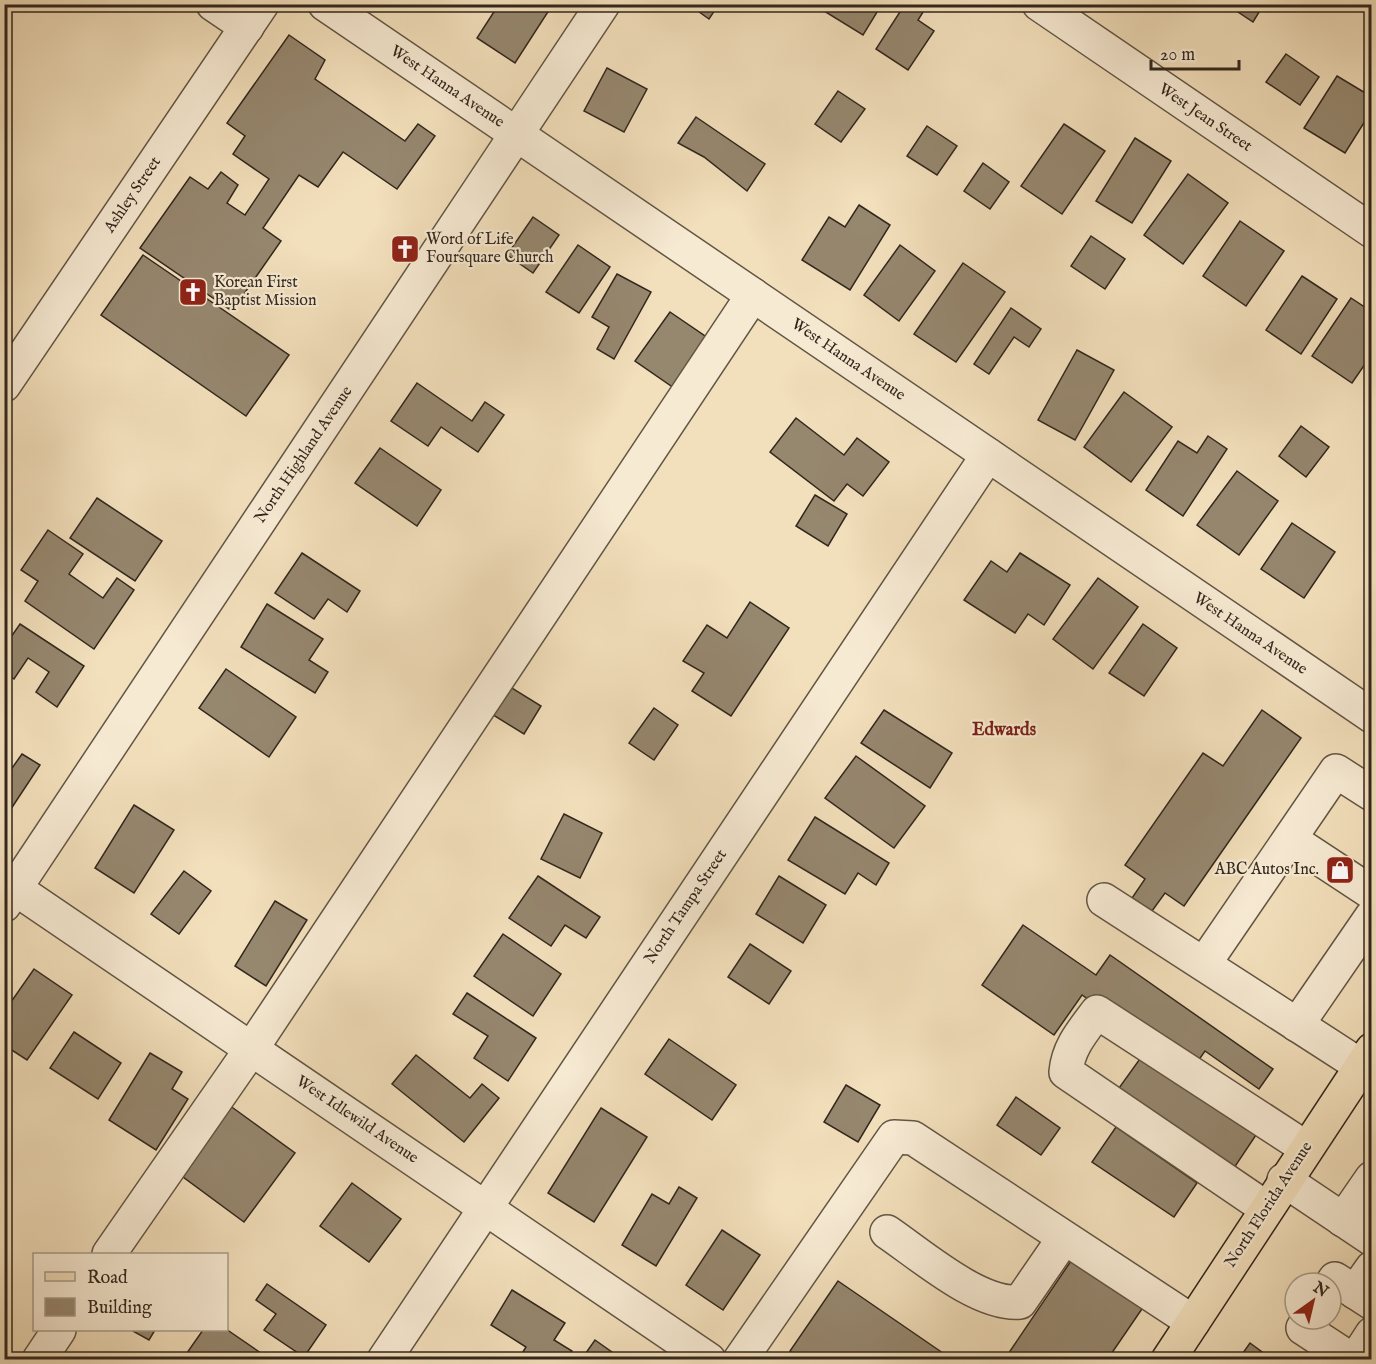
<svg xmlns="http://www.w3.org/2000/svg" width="1376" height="1364" viewBox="0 0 1376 1364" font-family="'IM FELL English',serif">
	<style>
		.building { fill: #96876f; stroke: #32271d; stroke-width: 1.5 }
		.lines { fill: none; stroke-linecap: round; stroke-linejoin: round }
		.minor-casing { stroke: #625544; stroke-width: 36 }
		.major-casing { stroke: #32271d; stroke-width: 36 }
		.minor { stroke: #f7ead3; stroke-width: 33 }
		.major { stroke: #f2dfbb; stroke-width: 33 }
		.labels { text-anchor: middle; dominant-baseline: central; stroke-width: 4.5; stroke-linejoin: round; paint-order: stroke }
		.street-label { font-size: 16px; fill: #32271d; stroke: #f7ead3 }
		.poi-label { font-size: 16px; fill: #32271d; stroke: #f7ead3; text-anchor: start }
		.neighbourhood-label { font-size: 18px; font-weight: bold; fill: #7a1f14; stroke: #f7ead3 }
	</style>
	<rect width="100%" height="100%" fill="#f2dfbb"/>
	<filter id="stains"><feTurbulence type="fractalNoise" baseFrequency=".00333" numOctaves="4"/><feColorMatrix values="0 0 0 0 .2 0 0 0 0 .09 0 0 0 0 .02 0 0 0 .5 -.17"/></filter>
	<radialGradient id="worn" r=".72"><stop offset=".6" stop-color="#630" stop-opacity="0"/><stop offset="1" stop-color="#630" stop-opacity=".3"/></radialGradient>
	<g class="building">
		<path d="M499 4H553L515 63 477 38Z"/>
		<path d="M688 4H719L709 19Z"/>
		<path d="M828 4H882L863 35 824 11Z"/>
		<path d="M905 4H928L918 20 934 31 908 70 876 49Z"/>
		<path d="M1226 4H1264L1253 22Z"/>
		<path d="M289 35 325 60 315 79 405 141 418 124 435 136 397 189 343 152 318 187 299 175 263 228 281 241 232 311 140 248 190 177 208 189 221 172 238 185 227 203 245 215 269 179 233 154 245 136 227 123Z"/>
		<path d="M1286 54 1319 77 1300 105 1266 82Z"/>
		<path d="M607 68 647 89 624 132 584 111Z"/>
		<path d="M1337 76 1372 97V110L1345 153 1304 128Z"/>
		<path d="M838 91 865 109 841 142 815 124Z"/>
		<path d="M696 117 765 164 747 191 704 157 678 143Z"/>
		<path d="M1064 124 1105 151 1062 214 1021 186Z"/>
		<path d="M927 126 957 146 937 175 907 156Z"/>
		<path d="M1135 138 1171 161 1132 223 1096 201Z"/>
		<path d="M983 163 1009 182 990 209 964 191Z"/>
		<path d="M1188 174 1228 203 1183 264 1144 235Z"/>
		<path d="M859 205 890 225 850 290 802 260 829 217 845 227Z"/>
		<path d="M533 217 559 235 533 273 507 255Z"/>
		<path d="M1240 221 1284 251 1246 306 1203 276Z"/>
		<path d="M1091 236 1125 259 1105 289 1071 266Z"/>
		<path d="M578 245 610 267 579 313 546 292Z"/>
		<path d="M900 245 935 271 899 321 864 295Z"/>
		<path d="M143 255 289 355 246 416 101 315Z"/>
		<path d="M963 263 1005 292 956 362 914 334Z"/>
		<path d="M617 274 651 292 614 359 597 349 609 327 592 317Z"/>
		<path d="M1302 276 1337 299 1301 354 1266 330Z"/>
		<path d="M1351 298 1372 312V354L1352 383 1312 356Z"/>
		<path d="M1011 308 1041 329 1029 347 1014 337 989 374 974 364Z"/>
		<path d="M670 312 708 338 674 388 635 361Z"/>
		<path d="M1077 350 1114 370 1075 440 1038 420Z"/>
		<path d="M417 383 472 421 485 402 504 415 478 452 441 427 428 446 391 421Z"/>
		<path d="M1124 392 1172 427 1131 482 1084 447Z"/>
		<path d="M796 418 844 455 857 438 889 462 863 496 847 484 834 501 770 452Z"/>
		<path d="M1301 426 1329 447 1306 477 1279 456Z"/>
		<path d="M1208 436 1227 449 1183 516 1146 490 1178 441 1197 453Z"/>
		<path d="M380 448 441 490 417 526 355 483Z"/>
		<path d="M1237 471 1278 501 1239 555 1197 525Z"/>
		<path d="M815 495 847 514 828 546 796 526Z"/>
		<path d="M97 498 162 541 135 581 70 538Z"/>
		<path d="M1292 523 1335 552 1304 598 1261 569Z"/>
		<path d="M48 530 83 554 69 574 103 598 117 578 134 590 94 649 25 601 38 581 21 570Z"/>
		<path d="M302 553 360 591 347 612 328 599 314 619 275 593Z"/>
		<path d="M1020 553 1070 585 1044 625 1028 614 1015 633 964 600 991 561 1007 572Z"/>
		<path d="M1098 578 1138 607 1093 669 1053 639Z"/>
		<path d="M750 602 789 628 731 716 692 691 704 673 683 661 707 625 727 638Z"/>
		<path d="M267 604 323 639 309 660 328 672 315 693 241 647Z"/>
		<path d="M20 624 84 666 57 707 36 692 49 672 28 658 14 679 4 672V647Z"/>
		<path d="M1143 624 1177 648 1144 696 1109 673Z"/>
		<path d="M226 669 296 717 269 757 199 708Z"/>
		<path d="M507 685 541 706 524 734 490 713Z"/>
		<path d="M654 708 678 725 654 760 629 743Z"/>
		<path d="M884 710 952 753 930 788 861 743Z"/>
		<path d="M1262 710 1301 738 1184 906 1165 893 1152 911 1132 898 1145 879 1125 865 1203 753 1223 766Z"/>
		<path d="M22 754 40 765 5 818 4 767 10 771Z"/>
		<path d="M856 756 925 806 894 848 825 798Z"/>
		<path d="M134 805 174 830 134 893 95 868Z"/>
		<path d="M564 814 602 833 580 878 541 859Z"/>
		<path d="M815 817 889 863 876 885 858 873 845 894 788 860Z"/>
		<path d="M184 871 211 891 179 934 151 914Z"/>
		<path d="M538 876 600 917 586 938 565 925 551 946 509 918Z"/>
		<path d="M779 876 826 905 803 943 756 914Z"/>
		<path d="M275 901 307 920 266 986 235 966Z"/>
		<path d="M1023 925 1096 975 1110 955 1273 1069 1259 1089 1205 1051 1191 1071 1082 995 1054 1035 982 985Z"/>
		<path d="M503 934 561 974 533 1016 474 976Z"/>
		<path d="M750 944 791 971 769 1004 728 977Z"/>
		<path d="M34 969 72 995 27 1060 4 1045V1012Z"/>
		<path d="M467 993 536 1038 508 1081 474 1058 488 1036 453 1014Z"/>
		<path d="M74 1032 121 1063 98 1099 50 1068Z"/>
		<path d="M669 1039 736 1085 712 1120 645 1074Z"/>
		<path d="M150 1053 182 1072 172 1089 188 1099 156 1150 109 1120Z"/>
		<path d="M416 1055 470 1098 482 1084 499 1098 464 1142 392 1084Z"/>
		<path d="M1142 1056 1256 1135 1234 1168 1119 1088Z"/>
		<path d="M846 1085 880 1105 858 1142 824 1122Z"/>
		<path d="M1016 1097 1060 1128 1041 1155 997 1125Z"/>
		<path d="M229 1105 295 1153 244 1222 179 1174Z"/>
		<path d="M601 1108 647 1137 594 1222 548 1193Z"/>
		<path d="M1116 1127 1197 1183 1174 1217 1092 1162Z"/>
		<path d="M352 1183 401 1219 369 1262 320 1226Z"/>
		<path d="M679 1187 697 1198 656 1266 622 1245 652 1194 669 1204Z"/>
		<path d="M722 1230 760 1255 723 1310 686 1285Z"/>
		<path d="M1073 1258 1144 1306 1107 1360H1004Z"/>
		<path d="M838 1281 953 1360H803L790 1351Z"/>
		<path d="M267 1284 326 1325 304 1357 264 1330 276 1314 256 1300Z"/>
		<path d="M512 1290 565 1323 554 1340 572 1351 567 1360H518L526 1347 491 1325Z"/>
		<path d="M226 1329 271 1360H182L203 1330Z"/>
		<path d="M131 1330H155L149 1340Z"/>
		<path d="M595 1340 616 1355 612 1360H581Z"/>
		<path d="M1250 1343 1273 1360H1238Z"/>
	</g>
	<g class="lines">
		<g class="minor-casing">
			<g id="minor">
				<path d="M213 4 247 27"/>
				<path d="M325 4 1372 716"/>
				<path d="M1039 4 1372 231"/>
				<path d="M4 385 262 4"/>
				<path d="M1290 839 1372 893"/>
				<path d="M4 881 709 1360"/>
				<path d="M1104 900 1361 1066"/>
				<path d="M4 905 603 4"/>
				<path d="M1204 964 1336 771 1372 794"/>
				<path d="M1297 1025 1372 916"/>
				<path d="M1284 1180 1372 1239"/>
				<path d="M1266 1208 1066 1072C1068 1048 1082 1032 1097 1012L1306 1148"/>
				<path d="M1343 1220 1372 1178"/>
				<path d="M887 1232C921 1255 979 1306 1020 1302L1064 1238"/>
				<path d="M109 1254 252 1048 753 295"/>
				<path d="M1331 1285 1335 1279 1372 1303"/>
				<path d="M1355 1292 1372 1268"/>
				<path d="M1309 1319 1303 1328 1352 1360"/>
				<path d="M39 1360 59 1330"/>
				<path d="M384 1360 988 455"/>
				<path d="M740 1360 894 1137 913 1138 1193 1322"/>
				<path d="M1355 1360 1372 1334"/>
			</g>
		</g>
		<g class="major-casing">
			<path id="major" d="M1168 1360 1372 1050"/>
		</g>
		<use href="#minor" class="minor"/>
		<use href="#major" class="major"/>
	</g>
	<defs>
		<g id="church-square" transform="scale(1.5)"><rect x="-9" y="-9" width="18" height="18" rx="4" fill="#8f2418" stroke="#f7ead3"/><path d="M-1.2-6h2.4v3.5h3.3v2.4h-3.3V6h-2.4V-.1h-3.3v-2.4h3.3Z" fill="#fff"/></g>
		<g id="shop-square" transform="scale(1.5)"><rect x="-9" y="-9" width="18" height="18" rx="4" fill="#8f2418" stroke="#f7ead3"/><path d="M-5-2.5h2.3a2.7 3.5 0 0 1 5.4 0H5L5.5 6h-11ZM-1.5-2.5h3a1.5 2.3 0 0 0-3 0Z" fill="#fff"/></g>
	</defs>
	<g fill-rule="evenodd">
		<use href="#church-square" x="405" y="249"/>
		<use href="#church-square" x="193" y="292"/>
		<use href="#shop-square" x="1340" y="870"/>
	</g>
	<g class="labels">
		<g class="street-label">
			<text transform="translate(447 87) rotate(34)">West Hanna Avenue</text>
			<text transform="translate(1205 118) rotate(34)">West Jean Street</text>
			<text transform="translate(133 195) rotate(-56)">Ashley Street</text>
			<text transform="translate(848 360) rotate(34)">West Hanna Avenue</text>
			<text transform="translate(304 455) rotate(-56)">North Highland Avenue</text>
			<text transform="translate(1250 634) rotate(34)">West Hanna Avenue</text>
			<text transform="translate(686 907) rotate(-56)">North Tampa Street</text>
			<text transform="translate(357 1120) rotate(34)">West Idlewild Avenue</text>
			<text transform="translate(1269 1205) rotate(-57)">North Florida Avenue</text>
		</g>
		<g class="poi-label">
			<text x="426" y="240">Word of Life<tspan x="426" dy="18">Foursquare Church</tspan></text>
			<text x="214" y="283">Korean First<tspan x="214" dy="18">Baptist Mission</tspan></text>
			<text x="1319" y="870" text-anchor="end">ABC Autos Inc.</text>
		</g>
		<g class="neighbourhood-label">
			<text x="1004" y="730">Edwards</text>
		</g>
	</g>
	<rect width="1376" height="1364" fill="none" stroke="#f2dfbb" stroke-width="24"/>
	<rect x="6" y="6" width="1364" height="1352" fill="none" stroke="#32271d" stroke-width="3"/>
	<rect x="12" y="12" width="1352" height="1340" fill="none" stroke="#32271d" stroke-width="1.5"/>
	<rect x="33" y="1253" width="195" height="78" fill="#f7ead3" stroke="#a89c8a" stroke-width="1.5"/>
	<rect x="45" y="1272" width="30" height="9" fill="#f2dfbb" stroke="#a89c8a" stroke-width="1.5"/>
	<text x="87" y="1283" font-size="18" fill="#32271d">Road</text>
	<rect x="45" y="1298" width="30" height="18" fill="#96876f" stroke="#a89c8a" stroke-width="1.5"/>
	<text x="87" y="1313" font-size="18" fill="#32271d">Building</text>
	<g transform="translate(1313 1301) rotate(34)"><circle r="28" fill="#f7ead3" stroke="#a89c8a" stroke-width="1.5"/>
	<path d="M0-4.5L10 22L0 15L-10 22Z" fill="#8f2418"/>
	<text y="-9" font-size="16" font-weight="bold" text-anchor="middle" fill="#32271d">N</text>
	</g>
	<path d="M1151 60v9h88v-9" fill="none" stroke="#32271d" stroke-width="3"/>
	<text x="1160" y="60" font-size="18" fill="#32271d" stroke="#f7ead3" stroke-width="4.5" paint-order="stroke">20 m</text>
	<rect width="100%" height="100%" filter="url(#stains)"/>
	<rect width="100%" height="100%" fill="url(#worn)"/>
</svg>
